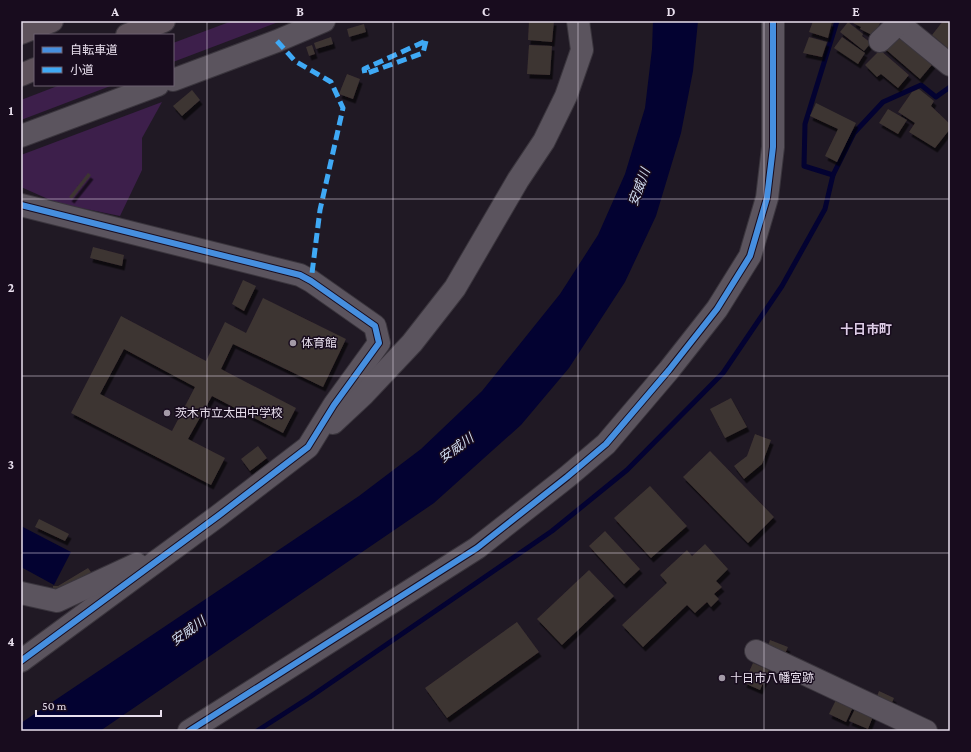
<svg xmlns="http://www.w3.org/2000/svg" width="971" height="752" viewBox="0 0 971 752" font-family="'Crimson Pro','Noto Sans JP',serif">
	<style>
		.green { fill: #3d1f4b }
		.water { fill: #030231 }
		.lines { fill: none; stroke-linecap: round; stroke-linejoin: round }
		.stream { stroke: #030231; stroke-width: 5 }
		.building { fill: #3e3432; fill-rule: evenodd; filter: url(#shadow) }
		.minor-casing { stroke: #3a353d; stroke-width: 24 }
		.highway-casing { stroke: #3a353d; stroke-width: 24 }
		.minor { stroke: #5b545e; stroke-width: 22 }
		.highway { stroke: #5e525b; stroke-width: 22 }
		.quiet { stroke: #3fa9f5; stroke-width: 5; stroke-dasharray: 10 5; stroke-linecap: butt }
		.cycleway-casing { stroke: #180c1e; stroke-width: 8 }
		.cycleway { stroke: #468fdf; stroke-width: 6 }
		.grid { fill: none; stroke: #e9e0ee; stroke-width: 1; stroke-opacity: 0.55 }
		.poi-dot { fill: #a39aa7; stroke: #180c1e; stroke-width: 1.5 }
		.labels { text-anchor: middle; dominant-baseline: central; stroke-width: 3; stroke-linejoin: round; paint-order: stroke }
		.poi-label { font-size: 12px; fill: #e9e0ee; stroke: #180c1e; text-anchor: start }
		.water-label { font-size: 13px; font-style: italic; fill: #d1ddf2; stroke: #180c1e }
		.neighbourhood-label { font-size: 13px; font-weight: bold; fill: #ddcce6; stroke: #180c1e }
		.neatline { fill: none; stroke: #e9e0ee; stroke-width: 1.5 }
		.grid-label { font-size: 13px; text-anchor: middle; font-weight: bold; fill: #e9e0ee }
	</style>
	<defs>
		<filter id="shadow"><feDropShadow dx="2.5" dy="4.5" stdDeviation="0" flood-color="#0009"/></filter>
	</defs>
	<rect width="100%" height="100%" fill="#201924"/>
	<g class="green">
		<path d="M232 21H281L173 62V43Z"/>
		<path d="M60 85H113L21 120V100Z"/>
		<path d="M162 102 142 138V170L120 216 57 203 21 187V155Z"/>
	</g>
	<g class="water">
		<path d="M653 21H698L693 71 681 133 656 216 625 282 569 368 521 425 434 503 100 731H21V723L359 496 421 449 482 391 560 294 598 235 625 174 645 108 652 49Z"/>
		<path d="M21 526 71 552 54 585 21 567Z"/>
	</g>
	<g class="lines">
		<g class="stream">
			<path d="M833 175 804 166 805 124 837 21"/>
			<path d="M257 731 310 697 552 531 627 470 723 373 782 286 825 209 833 175 854 133 883 102 921 85 936 97 950 87"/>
		</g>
	</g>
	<g class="building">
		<path d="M529 21H554L552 42 528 40Z"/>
		<path d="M813 21 832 22 828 38 809 32Z"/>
		<path d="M854 21H881L874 36 860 29 861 27 853 23Z"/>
		<path d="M943 21H950V50L932 35Z"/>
		<path d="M848 22 863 34 862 36 871 43 864 51 840 32Z"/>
		<path d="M364 24 366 32 349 37 347 29Z"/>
		<path d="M898 29 936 60 920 79 883 47Z"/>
		<path d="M331 37 333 44 316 49 314 43Z"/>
		<path d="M809 37 827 42 822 57 803 53Z"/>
		<path d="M842 37 865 53 858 64 834 48Z"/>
		<path d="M312 45 315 54 309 56 306 47Z"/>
		<path d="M529 45 552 46 550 75 527 74Z"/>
		<path d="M880 50 909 75 898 88 881 74 877 77 865 65Z"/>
		<path d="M347 74 360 79 353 99 339 94Z"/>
		<path d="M919 89 934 101 931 106 950 124V129L935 148 909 132 915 123 898 112 912 92Z"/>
		<path d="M192 90 200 100 182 116 173 106Z"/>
		<path d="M816 103 856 123 837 162 825 156 838 129 810 116Z"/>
		<path d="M888 109 907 120 898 134 879 123Z"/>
		<path d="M88 173 91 175 72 199 69 197Z"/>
		<path d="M93 247 124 255 122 266 90 258Z"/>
		<path d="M243 280 256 286 244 311 232 304Z"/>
		<path d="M263 298 346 339 323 387 233 344 221 369 296 408 283 433 212 396 188 439 225 458 211 485 71 413 121 316 206 361 225 322 246 333ZM124 349 195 387 172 431 100 394Z"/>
		<path d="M731 398 747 427 725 438 710 409Z"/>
		<path d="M755 434 771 440 762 464 744 479 734 466 747 456Z"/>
		<path d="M258 446 267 458 250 471 241 459Z"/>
		<path d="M710 451 774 517 748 543 683 477Z"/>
		<path d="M650 486 687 526 651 558 614 518Z"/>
		<path d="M39 519 69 534 65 541 35 527Z"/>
		<path d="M605 531 640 569 624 584 589 546Z"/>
		<path d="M705 544 728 569 716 581 722 587 714 594 719 599 711 607 707 602 695 613 687 605 643 647 622 625 667 583 660 575 687 550 692 556Z"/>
		<path d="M88 568 91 572 61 591H53V586H58Z"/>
		<path d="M589 570 614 596 562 645 537 619Z"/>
		<path d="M517 622 539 652 447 718 425 688Z"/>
		<path d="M770 640 788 647 784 656 767 649Z"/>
		<path d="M753 663 769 670 760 690 744 683Z"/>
		<path d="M879 691 894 698 890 707 875 701Z"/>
		<path d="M839 694 855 703 846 722 829 714Z"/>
		<path d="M856 707 874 714 868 729 849 721Z"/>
	</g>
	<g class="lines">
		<g class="minor-casing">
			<g id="minor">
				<path d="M896 21 950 65"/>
				<path d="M880 41 899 23"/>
				<path d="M173 80 277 41 324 21"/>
				<path d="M21 136 158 85"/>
				<path d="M21 205 300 275 311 281 375 326 379 343 334 405 308 447 218 516 21 661"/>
				<path d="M333 423 363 395 412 343 455 288 518 180 544 141 566 96 582 50 578 21"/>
				<path d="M21 593 57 601 137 564"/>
				<path d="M756 651 926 731"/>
				<path d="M189 731 477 548 567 477 606 444 669 370 717 309 750 256 767 198 773 147V21"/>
			</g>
		</g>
		<g class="highway-casing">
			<g id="highway">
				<path d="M21 33 52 21"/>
				<path d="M127 35 164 21"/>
				<path d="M21 75 35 69"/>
			</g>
		</g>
		<use href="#minor" class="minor"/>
		<use href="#highway" class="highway"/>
		<g class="quiet">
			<path d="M277 41 295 61 331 82 343 108 320 210 311 281"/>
			<path d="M426 41 423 53 365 74 364 69Z"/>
		</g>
		<g class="cycleway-casing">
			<g id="cycleway">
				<path d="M21 205 300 275 311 281 375 326 379 343 334 405 308 447 218 516 21 661"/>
				<path d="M189 731 477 548 567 477 606 444 669 370 717 309 750 256 767 198 773 147V21"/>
			</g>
		</g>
		<use href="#cycleway" class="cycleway"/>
	</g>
	<path class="grid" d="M207 21V731M393 21V731M578 21V731M764 21V731M21 199H950M21 376H950M21 553H950"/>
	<g class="poi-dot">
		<circle cx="293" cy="343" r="4"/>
		<circle cx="167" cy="413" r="4"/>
		<circle cx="722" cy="678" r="4"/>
	</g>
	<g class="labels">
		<g class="poi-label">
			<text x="301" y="343">体育館</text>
			<text x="175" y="413">茨木市立太田中学校</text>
			<text x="730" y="678">十日市八幡宮跡</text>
		</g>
		<g class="water-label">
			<text transform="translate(639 187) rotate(-70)">安威川</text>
			<text transform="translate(456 448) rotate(-36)">安威川</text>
			<text transform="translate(188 631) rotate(-36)">安威川</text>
		</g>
		<g class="neighbourhood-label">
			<text x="866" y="329">十日市町</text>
		</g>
	</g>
	<rect width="971" height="752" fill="none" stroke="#180c1e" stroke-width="44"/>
	<rect x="34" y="34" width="140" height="52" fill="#180c1e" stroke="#6c6171"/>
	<rect x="42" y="47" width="20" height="6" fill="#468fdf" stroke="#6c6171"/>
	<text x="70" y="54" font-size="12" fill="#e9e0ee">自転車道</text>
	<rect x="42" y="67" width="20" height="6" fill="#3fa9f5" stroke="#6c6171"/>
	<text x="70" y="74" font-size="12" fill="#e9e0ee">小道</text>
	<path d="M36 710v6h125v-6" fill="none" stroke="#e9e0ee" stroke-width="2"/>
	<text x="42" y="710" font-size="12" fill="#e9e0ee" stroke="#180c1e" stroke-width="3" paint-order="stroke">50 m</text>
	<rect x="22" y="22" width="927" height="708" class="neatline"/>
	<g class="grid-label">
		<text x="115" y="16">A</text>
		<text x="300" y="16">B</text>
		<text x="486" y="16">C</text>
		<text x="671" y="16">D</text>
		<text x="856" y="16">E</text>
		<text x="11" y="115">1</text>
		<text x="11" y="292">2</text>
		<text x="11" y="469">3</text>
		<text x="11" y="646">4</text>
	</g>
</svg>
